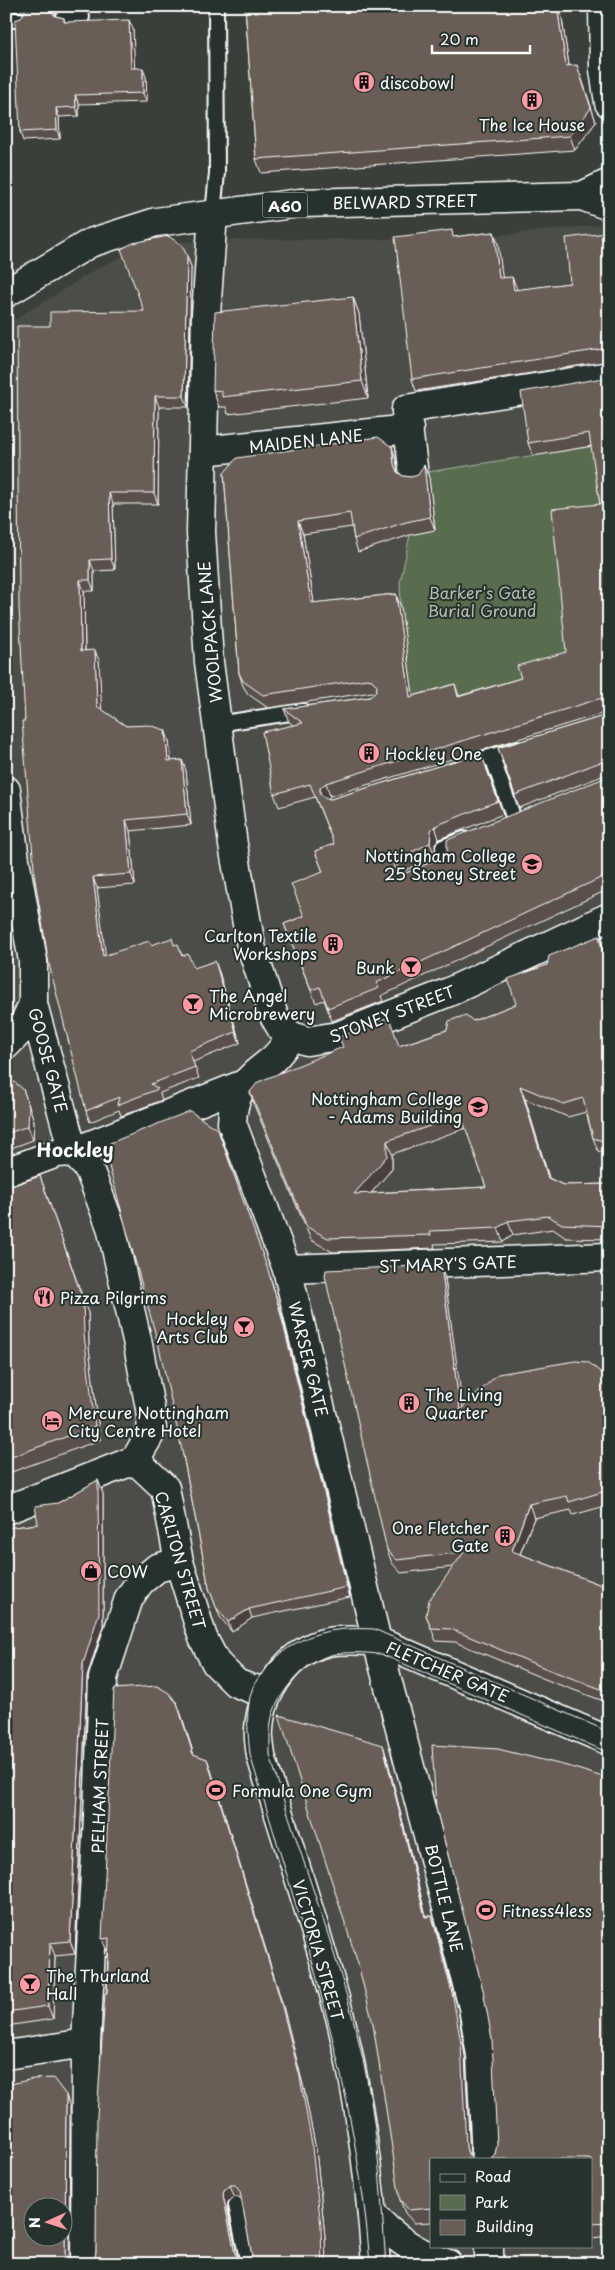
<svg xmlns="http://www.w3.org/2000/svg" width="615" height="2270" viewBox="0 0 615 2270" font-family="'Playpen Sans',sans-serif">
	<style>
		.built { fill: #4c4d46; fill-rule: evenodd }
		.green { fill: #586c4f; stroke: #acb6a7 }
		.lines { fill: none; stroke-linecap: round; stroke-linejoin: round }
		.lane-casing { stroke: #fff; stroke-width: 18 }
		.street-casing { stroke: #fff; stroke-width: 31 }
		.secondary-casing { stroke: #fff; stroke-width: 31 }
		.highway-casing { stroke: #fff; stroke-width: 31 }
		.lane { stroke: #26332d; stroke-width: 14 }
		.street { stroke: #26332d; stroke-width: 28 }
		.secondary { stroke: #26332d; stroke-width: 28 }
		.highway { stroke: #26332d; stroke-width: 28 }
		.tram { stroke: #fff; stroke-width: 1 }
		.wall { fill: #5a504a; stroke: #fff; fill-rule: evenodd }
		.shaded-wall { fill: #4a413c; stroke: #fff }
		.building { fill: #695d56; stroke: #fff; fill-rule: evenodd }
		.labels { text-anchor: middle; dominant-baseline: central; stroke-width: 4; stroke-linejoin: round; paint-order: stroke }
		.shield { fill: #26332d; stroke: #bec2c0; stroke-width: 1 }
		.shield-label { font-size: 15px; font-weight: bold; fill: #fff }
		.poi-label { font-size: 16px; fill: #fff; stroke: #26332d; text-anchor: start }
		.street-label { font-size: 16px; fill: #fff; stroke: #26332d }
		.park-label { font-size: 16px; fill: #b4bdb0; stroke: #26332d }
		.quarter-label { font-size: 19px; font-weight: bold; fill: #fff; stroke: #26332d }
	</style>
	<rect width="100%" height="100%" fill="#3a4039"/>
	<filter id="ink" filterUnits="userSpaceOnUse"><feTurbulence type="fractalNoise" baseFrequency=".02" numOctaves="2"/><feDisplacementMap in="SourceGraphic" scale="10" xChannelSelector="R" yChannelSelector="G"/><feConvolveMatrix kernelMatrix="1 2 1 2 8 2 1 2 1" color-interpolation-filters="sRGB"/></filter>
	<g filter="url(#ink)">
		<path class="built" d="M609 224V2264H6V325L100 267 131 252 163 243 224 240 404 239 513 234ZM431 2159H591V2246H431ZM32 2208H62V2238H32Z"/>
		<path class="green" d="M594 446 602 495 571 664 383 719 410 677 401 608 400 583 410 535 434 530 428 472Z"/>
		<g class="lines">
			<g class="lane-casing">
				<g id="lane">
					<path d="M63 18 82 17"/>
					<path d="M6 20H20"/>
					<path d="M213 214 217 173 216 6"/>
					<path d="M217 724 303 711"/>
					<path d="M492 757 514 819"/>
					<path d="M466 764 517 749"/>
					<path d="M433 867 444 862 443 847 464 839"/>
					<path d="M236 2205 248 2264"/>
				</g>
			</g>
			<g class="street-casing">
				<g id="street">
					<path d="M603 6 604 70 609 103"/>
					<path d="M582 196 609 206"/>
					<path d="M213 214 206 314 201 532 209 662 233 845 251 946 274 1016 281 1028 292 1036"/>
					<path d="M406 409 609 376"/>
					<path d="M406 412 414 475"/>
					<path d="M203 451 409 429"/>
					<path d="M6 790 15 860 33 961V1004L73 1152 89 1169 111 1227 137 1340 150 1408 152 1431 135 1460"/>
					<path d="M6 1045 21 1030 33 1004"/>
					<path d="M6 1172 57 1153 73 1152 244 1084"/>
					<path d="M287 1269 609 1257"/>
					<path d="M135 1460 165 1488 179 1562 203 1638 216 1663 236 1683 252 1689 268 1690"/>
					<path d="M6 1510 135 1460"/>
					<path d="M6 2055 86 2043"/>
					<path d="M372 2214C392 2237 419 2254 448 2264"/>
					<path d="M489 2246V2264"/>
					<path d="M85 2264 86 2043 98 1816 103 1678 129 1598 140 1582 157 1568 179 1562"/>
					<path d="M376 2264C370 2181 360 2098 340 2017 317 1929 287 1843 261 1756 260 1747 258 1738 259 1729 261 1692 289 1650 328 1642 344 1639 361 1641 377 1641L473 2007 481 2055 486 2159"/>
				</g>
			</g>
			<g class="secondary-casing">
				<path id="secondary" d="M609 917 449 992 338 1036 307 1041 292 1036C286 1044 279 1054 272 1060 247 1080 233 1089 232 1123L287 1269 377 1641 609 1741"/>
			</g>
			<g class="highway-casing">
				<path id="highway" d="M6 293 90 243 156 222 300 203 582 196 609 183"/>
			</g>
			<use href="#lane" class="lane"/>
			<use href="#street" class="street"/>
			<use href="#secondary" class="secondary"/>
			<use href="#highway" class="highway"/>
			<g class="tram">
				<path d="M370 2264C357 2088 301 1922 250 1755 248 1734 245 1710 252 1690 255 1680 265 1669 272 1662 301 1632 334 1627 374 1629L609 1732"/>
				<path d="M386 2264C381 2202 379 2139 367 2079 345 1968 301 1863 270 1755 270 1741 269 1727 273 1713 282 1689 305 1662 331 1655 347 1651 365 1653 381 1654L609 1753"/>
			</g>
		</g>
		<g class="wall">
			<path d="M20 6H63V9L55 14V16L64 18 65 22 133 29 134 68 146 77 147 102 79 104V116L59 117 60 139 23 141 20 132 21 18 24 13 22 12Z"/>
			<path d="M245 6H560L569 65 582 79 596 122 575 150 261 173 256 159Z"/>
			<path d="M494 232 498 244 502 278 517 290 570 283 606 233 609 241V361L416 391 412 379 454 237Z"/>
			<path d="M187 256 191 267 188 407H159L158 504H113L115 570 94 571V591H84L85 650 99 661 101 709 126 726 165 730 169 741 171 761 182 760 186 771 191 825 130 831 135 885 97 888 105 955 151 945H174L194 968 219 972 240 1043 193 1062 199 1078 160 1093 162 1100 121 1116 119 1110 90 1122 86 1111 25 721 50 326 144 311Z"/>
			<path d="M353 297 359 314 368 398 228 414 226 407H219L213 390Z"/>
			<path d="M609 377V712H607L330 796 327 799H331L481 753 503 814 439 839 435 843V856L402 872 406 873 443 857 607 777V775L602 776 519 808 498 748 607 715 609 714V889L381 996 383 1001 332 1021 324 1000 316 1003 284 924 304 916 323 872 315 851 334 844 315 797 279 807 274 794 293 725 289 722 284 709 370 697 375 693 372 692 268 708 248 694 243 686 239 673 224 473 392 447 396 460 398 472 403 476 411 477 429 478 435 530 410 535 358 552 354 539 352 527 303 534 314 603 396 594 401 608 413 696 455 684 459 696 521 678 566 652 600 504 592 446 533 456 528 443Z"/>
			<path d="M603 950 609 971V1155L598 1151 593 1138 586 1112 568 1117 525 1099 549 1178 563 1185 609 1184V1239L566 1238 553 1229 513 1235 503 1242 434 1244 435 1248 333 1252 311 1240 254 1105 250 1092 399 1046 473 1021 516 1004ZM466 1128 486 1187 371 1193 392 1169V1154Z"/>
			<path d="M6 1081 28 1103 34 1121 33 1140 6 1150Z"/>
			<path d="M6 1188 88 1313 89 1348 100 1440 6 1474Z"/>
			<path d="M441 1265 445 1279 462 1408 609 1379V1505L573 1515 571 1510 534 1518 520 1554 609 1588V1703L552 1682 455 1642 436 1641 426 1615 453 1567 401 1573 392 1563 387 1550Z"/>
			<path d="M271 1280 283 1320 350 1597 252 1618 232 1632 220 1617 209 1588 183 1455Z"/>
			<path d="M98 1480 103 1494V1626L87 1677 75 1954 55 1956 53 2019 6 2026V1528L38 1524 58 1503Z"/>
			<path d="M181 1714 194 1755 207 1759 211 1770 283 2006 304 2089 316 2150 325 2237 326 2264 94 2261 96 2252 108 1950 107 1951 102 1939ZM234 2197H239L242 2200 252 2256 246 2261H241L238 2257 227 2207 228 2202Z"/>
			<path d="M387 1758 426 1916H432L436 1929 458 2010 465 2057 470 2156 431 2159V2222L414 2223 405 2213 400 2200Z"/>
			<path d="M609 1779V2236L591 2238V2159L495 2154Z"/>
		</g>
		<g class="shaded-wall">
			<path d="M52 6H53L55 14 54 19 51 10Z"/>
			<path d="M557 6H560L571 79 566 66Z"/>
			<path d="M129 20 133 29 135 77 131 68Z"/>
			<path d="M577 65 596 122 575 150 570 136Z"/>
			<path d="M143 68 146 77 147 102 143 93Z"/>
			<path d="M75 95 79 104V116L76 107Z"/>
			<path d="M56 108 59 117 60 139 57 130Z"/>
			<path d="M494 232 498 244 504 290 499 278Z"/>
			<path d="M606 233 609 241V260Z"/>
			<path d="M187 256 191 267 188 407 184 396Z"/>
			<path d="M512 277 517 289 518 302 514 290Z"/>
			<path d="M353 297 359 314 368 398 362 381Z"/>
			<path d="M155 396 159 407 158 504 154 493Z"/>
			<path d="M392 447 396 460 399 477 394 464Z"/>
			<path d="M424 465 429 478 435 530 430 517Z"/>
			<path d="M109 493 113 504 115 570 111 559Z"/>
			<path d="M298 521 303 534 316 616 311 603Z"/>
			<path d="M90 560 94 571V591L90 580Z"/>
			<path d="M80 580 84 591 85 662 81 651Z"/>
			<path d="M396 594 401 608 415 710 410 697Z"/>
			<path d="M95 650 99 661 102 717 97 706Z"/>
			<path d="M165 730 169 741 172 772 168 761Z"/>
			<path d="M182 760 186 771 191 825 187 814Z"/>
			<path d="M326 783 330 796 325 802 320 794V788Z"/>
			<path d="M126 820 130 831 135 885 131 874Z"/>
			<path d="M435 826 439 839 435 843V856L430 843 431 830Z"/>
			<path d="M395 860 400 873 398 877 394 864Z"/>
			<path d="M93 877 97 888 107 967 103 956Z"/>
			<path d="M599 936 609 971V977Z"/>
			<path d="M215 961 219 972 240 1043 236 1032Z"/>
			<path d="M6 968 8 979 6 983Z"/>
			<path d="M520 1086 525 1099 553 1191 548 1178Z"/>
			<path d="M23 1089 34 1121 33 1140 28 1126Z"/>
			<path d="M218 1130 271 1280 283 1320 350 1597 347 1587Z"/>
			<path d="M387 1141 392 1154V1169L359 1207 354 1194Z"/>
			<path d="M40 1176 88 1313 89 1348 100 1440 95 1426Z"/>
			<path d="M508 1221 513 1235 503 1242 498 1228Z"/>
			<path d="M441 1265 445 1279 465 1424 460 1410Z"/>
			<path d="M98 1480 103 1494V1626L87 1677 75 1954 70 1941 83 1664Z"/>
			<path d="M529 1504 534 1518 516 1564 512 1551Z"/>
			<path d="M249 1609 252 1618 232 1632 228 1622Z"/>
			<path d="M177 1703 181 1714 197 1766 193 1754Z"/>
			<path d="M383 1745 387 1758 429 1930 425 1917Z"/>
			<path d="M207 1759 283 2006 304 2089 316 2150 325 2237 326 2264H322Z"/>
			<path d="M432 1916 436 1929 458 2010 465 2057 470 2159 466 2147Z"/>
			<path d="M50 1943 55 1956 53 2019 48 2006Z"/>
			<path d="M66 2095 70 2107 69 2264 65 2253Z"/>
			<path d="M230 2185 234 2197 228 2202 227 2207 239 2264 235 2254 223 2195 224 2190Z"/>
		</g>
		<g class="building">
			<path d="M24 6H52L51 10 55 16 64 18V22L129 20 131 68H143V93L75 95 76 107 56 108 57 130 20 132 15 20 21 18 25 11Z"/>
			<path d="M245 6H557L566 66 577 65 591 108 570 136 256 159Z"/>
			<path d="M452 230 453 237 494 232 499 278 512 277 514 290 570 283 566 238 606 233 609 260V349H602L412 379 395 237Z"/>
			<path d="M168 236 182 245 187 256 184 396H155L154 493H109L111 559 90 560V580H80L81 651 95 650 97 706 126 726 149 725 165 730 168 761 182 760 187 814 126 820 131 874 93 877 103 956 149 941 151 945 172 938 174 945 178 944 182 956 188 954 194 968 215 961 236 1032 189 1051 195 1067 151 1084 158 1089 117 1105 119 1097 86 1111 49 964 35 880 22 721H25L19 607 17 326H50V312L144 311 121 249 133 243Z"/>
			<path d="M353 297 362 381 222 397V391L213 390 215 312Z"/>
			<path d="M609 377V700L602 698 326 783 320 788V794L326 799H331L481 753 498 801 435 826 431 830 430 843 395 860 394 864 397 872 406 873 443 857 447 853V840L607 777 608 767 602 762 598 763 515 795 498 748 607 715 609 714V874L376 983 379 988 328 1008 320 987 311 990 284 924 304 916 291 884 323 872 315 851 334 844 310 784 274 794 262 732 303 723 284 709 370 697 376 692 377 686 372 680 367 679 263 695 243 681 239 673 224 473 237 458 378 437 392 447 394 464 397 472 403 476 411 477 418 475 424 465 430 517 406 522 354 539 350 513 298 521 311 603 396 594 410 697 455 684 458 697 521 678 517 666 566 652 552 509 600 504 589 433 528 443 521 392Z"/>
			<path d="M599 936 609 977V1143L593 1138 583 1098 563 1104 520 1086 548 1178 563 1185 609 1184V1226L562 1224 548 1216 508 1221 498 1228 430 1231 431 1235 328 1238 307 1227 250 1092 258 1082 343 1047 339 1037 389 1017 399 1046 447 1030 449 1021 466 1015 473 1021 516 1004 508 979 547 965 549 956ZM461 1115 486 1187 354 1194 387 1156V1141Z"/>
			<path d="M6 1081 14 1082 23 1089 29 1107 28 1126 6 1134Z"/>
			<path d="M190 1111 218 1130 268 1270 280 1311 347 1587 249 1609 228 1622 216 1607 209 1588 183 1455 159 1347 107 1159 110 1143Z"/>
			<path d="M40 1176 83 1300 84 1334 95 1426 6 1459V1188Z"/>
			<path d="M441 1265 460 1410 498 1374 575 1361 588 1362 609 1379V1490L569 1502 567 1496 529 1504 512 1551 609 1588V1692L547 1669 451 1629 431 1628 426 1615 429 1600 464 1552 397 1560 387 1550 325 1276 326 1270Z"/>
			<path d="M98 1480 99 1613 83 1664 70 1941 50 1943 48 2006 6 2012V1528L38 1524 35 1506 58 1503Z"/>
			<path d="M157 1686 169 1693 177 1703 193 1754 207 1759 279 1995 300 2077 311 2139 321 2226 322 2264H91L94 2261 96 2252 97 2116 105 1993H107L109 1938 102 1939 114 1689ZM230 2185H235L240 2192 252 2256 246 2261H241L235 2254 223 2195 224 2190Z"/>
			<path d="M279 1715 383 1745 425 1917 432 1916 453 1997 461 2044 466 2147 468 2154 473 2159H431V2208L409 2210 400 2200 373 2024 358 1964Z"/>
			<path d="M432 1745 498 1749 571 1767 609 1779V2223L591 2224V2159H490L495 2154 497 2145 492 2039 483 1990 436 1808Z"/>
			<path d="M53 2078 66 2095 65 2253 68 2261 71 2264H6V2085L33 2079ZM32 2208H62V2238H32Z"/>
		</g>
	</g>
	<defs>
		<g id="building-disc" transform="scale(1.125)"><circle r="9.5" fill="#ff9aa2" stroke="#26332d"/><path d="M-4-6H4V6H1V3H-1V6H-4ZM-2.5-4.3h1.7v1.8h-1.7ZM.8-4.3h1.7v1.8H.8ZM-2.5-1h1.7V.8h-1.7ZM.8-1h1.7V.8H.8Z" fill="#111"/></g>
		<g id="university-disc" transform="scale(1.125)"><circle r="9.5" fill="#ff9aa2" stroke="#26332d"/><path d="M0-5L7-2L0 1L-7-2ZM-4 1L0 2.5L4 1V4Q0 6-4 4Z" fill="#111"/></g>
		<g id="bar-disc" transform="scale(1.125)"><circle r="9.5" fill="#ff9aa2" stroke="#26332d"/><path d="M-6-5H6L.8 .8V4.5H3.5V6h-7V4.5H-.8V.8Z" fill="#111"/></g>
		<g id="restaurant-disc" transform="scale(1.125)"><circle r="9.5" fill="#ff9aa2" stroke="#26332d"/><path d="M-5-6h1v4h1v-4h1v4h1v-4h1v5L-1.5 .5V6h-2V.5L-5-1ZM5-6V6H3V1.5H1.5Q1.5-4 5-6Z" fill="#111"/></g>
		<g id="hotel-disc" transform="scale(1.125)"><circle r="9.5" fill="#ff9aa2" stroke="#26332d"/><path d="M-6-4.5h1.5V1H6V5H4.5V3h-9V5H-6ZM-4 0a1.8 1.8 0 1 1 3.6 0ZM.5 0V-2.5h3Q6-2.5 6 0Z" fill="#111"/></g>
		<g id="shop-disc" transform="scale(1.125)"><circle r="9.5" fill="#ff9aa2" stroke="#26332d"/><path d="M-5-2.5h2.3a2.7 3.5 0 0 1 5.4 0H5L5.5 6h-11ZM-1.5-2.5h3a1.5 2.3 0 0 0-3 0Z" fill="#111"/></g>
		<g id="stadium-disc" transform="scale(1.125)"><circle r="9.5" fill="#ff9aa2" stroke="#26332d"/><path d="M0-5a6.5 5 0 1 0 0 10a6.5 5 0 1 0 0-10ZM-3.5-1.8h7v3.6h-7Z" fill="#111"/></g>
	</defs>
	<g fill-rule="evenodd">
		<use href="#building-disc" x="364" y="82"/>
		<use href="#building-disc" x="532" y="100"/>
		<use href="#building-disc" x="369" y="753"/>
		<use href="#university-disc" x="532" y="864"/>
		<use href="#building-disc" x="333" y="944"/>
		<use href="#bar-disc" x="411" y="967"/>
		<use href="#bar-disc" x="193" y="1004"/>
		<use href="#university-disc" x="478" y="1107"/>
		<use href="#restaurant-disc" x="44" y="1297"/>
		<use href="#bar-disc" x="244" y="1327"/>
		<use href="#building-disc" x="409" y="1403"/>
		<use href="#hotel-disc" x="52" y="1421"/>
		<use href="#building-disc" x="505" y="1536"/>
		<use href="#shop-disc" x="91" y="1571"/>
		<use href="#stadium-disc" x="216" y="1790"/>
		<use href="#stadium-disc" x="486" y="1910"/>
		<use href="#bar-disc" x="30" y="1984"/>
	</g>
	<g class="labels">
		<rect class="shield" x="262.5" y="192.5" width="45" height="25" rx="4"/>
		<g class="shield-label">
			<text x="285" y="205">A60</text>
		</g>
		<g class="poi-label">
			<text x="380" y="82">discobowl</text>
			<text x="532" y="124" text-anchor="middle">The Ice House</text>
			<text x="385" y="753">Hockley One</text>
			<text x="516" y="855" text-anchor="end">Nottingham College<tspan x="516" dy="18">25 Stoney Street</tspan></text>
			<text x="317" y="935" text-anchor="end">Carlton Textile<tspan x="317" dy="18">Workshops</tspan></text>
			<text x="395" y="967" text-anchor="end">Bunk</text>
			<text x="209" y="995">The Angel<tspan x="209" dy="18">Microbrewery</tspan></text>
			<text x="462" y="1098" text-anchor="end">Nottingham College<tspan x="462" dy="18">- Adams Building</tspan></text>
			<text x="60" y="1297">Pizza Pilgrims</text>
			<text x="228" y="1318" text-anchor="end">Hockley<tspan x="228" dy="18">Arts Club</tspan></text>
			<text x="425" y="1394">The Living<tspan x="425" dy="18">Quarter</tspan></text>
			<text x="68" y="1412">Mercure Nottingham<tspan x="68" dy="18">City Centre Hotel</tspan></text>
			<text x="489" y="1527" text-anchor="end">One Fletcher<tspan x="489" dy="18">Gate</tspan></text>
			<text x="107" y="1571">COW</text>
			<text x="232" y="1790">Formula One Gym</text>
			<text x="502" y="1910">Fitness4less</text>
			<text x="46" y="1975">The Thurland<tspan x="46" dy="18">Hall</tspan></text>
		</g>
		<g class="street-label">
			<text transform="translate(405 201) rotate(-1)">BELWARD STREET</text>
			<text transform="translate(306 440) rotate(-6)">MAIDEN LANE</text>
			<text transform="translate(209 632) rotate(-95)">WOOLPACK LANE</text>
			<text transform="translate(392 1013) rotate(-21)">STONEY STREET</text>
			<text transform="translate(49 1060) rotate(75)">GOOSE GATE</text>
			<text transform="translate(448 1263) rotate(-2)">ST MARY'S GATE</text>
			<text transform="translate(309 1359) rotate(76)">WARSER GATE</text>
			<text transform="translate(181 1560) rotate(74)">CARLTON STREET</text>
			<text transform="translate(448 1671) rotate(23)">FLETCHER GATE</text>
			<text transform="translate(99 1786) rotate(-88)">PELHAM STREET</text>
			<text transform="translate(445 1898) rotate(76)">BOTTLE LANE</text>
			<text transform="translate(319 1950) rotate(74)">VICTORIA STREET</text>
		</g>
		<g class="park-label">
			<text x="482" y="592">Barker's Gate<tspan x="482" dy="18">Burial Ground</tspan></text>
		</g>
		<g class="quarter-label">
			<text x="75" y="1149">Hockley</text>
		</g>
	</g>
	<rect width="615" height="2270" fill="none" stroke="#26332d" stroke-width="25"/>
	<rect x="12" y="12" width="590" height="2245" fill="none" stroke="#fff" stroke-width="2" filter="url(#ink)"/>
	<rect x="430" y="2158" width="162" height="90" fill="#26332d" stroke="#7d8581"/>
	<rect x="440" y="2174" width="25" height="8" fill="#26332d" stroke="#7d8581"/>
	<text x="475" y="2182" font-size="15" fill="#ffffff">Road</text>
	<rect x="440" y="2195" width="25" height="15" fill="#586c4f" stroke="#7d8581"/>
	<text x="475" y="2208" font-size="15" fill="#ffffff">Park</text>
	<rect x="440" y="2220" width="25" height="15" fill="#695d56" stroke="#7d8581"/>
	<text x="475" y="2232" font-size="15" fill="#ffffff">Building</text>
	<g transform="translate(48 2222) rotate(267)"><circle r="24" fill="#26332d" stroke="#7d8581"/>
	<path d="M0-4L9 19L0 12L-9 19Z" fill="#ff9aa2"/>
	<text y="-8" font-size="14" font-weight="bold" text-anchor="middle" fill="#ffffff">N</text>
	</g>
	<path d="M432 45v8h98v-8" fill="none" stroke="#ffffff" stroke-width="2.5"/>
	<text x="440" y="45" font-size="15" fill="#ffffff" stroke="#26332d" stroke-width="4" paint-order="stroke">20 m</text>
</svg>
